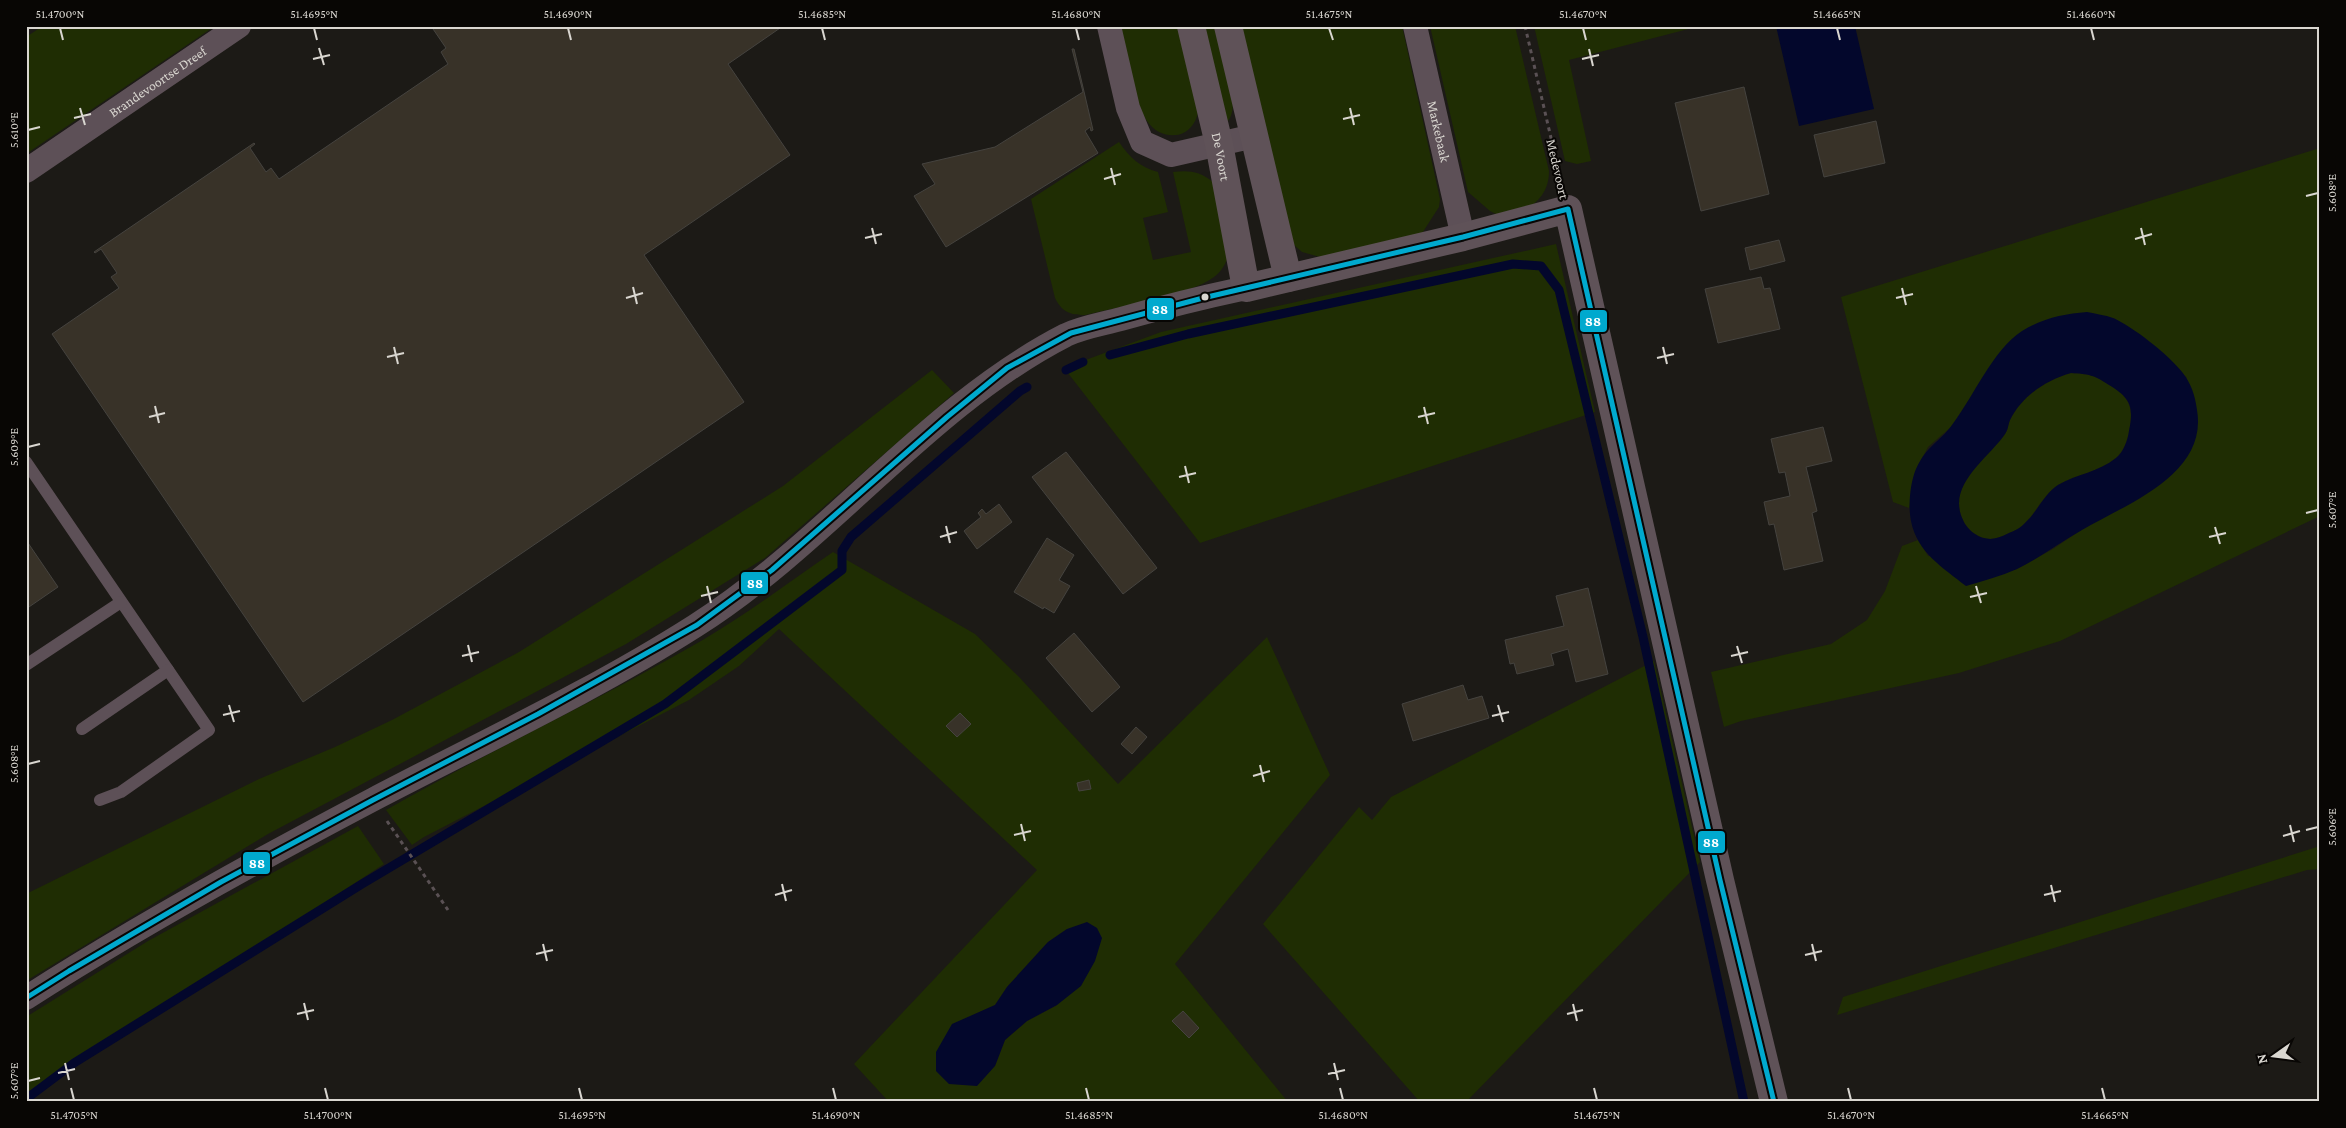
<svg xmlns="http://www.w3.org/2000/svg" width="2346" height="1128" viewBox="0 0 2346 1128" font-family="'Crimson Pro',serif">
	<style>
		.green { fill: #1f2d03; fill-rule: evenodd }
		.water { fill: #03072c; fill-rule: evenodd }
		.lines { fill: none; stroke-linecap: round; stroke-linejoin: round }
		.stream { stroke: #03072c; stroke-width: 9 }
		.building { fill: #383228; stroke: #45433f }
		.path { stroke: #5a5154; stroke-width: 3; stroke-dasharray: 4 4; stroke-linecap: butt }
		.lane { stroke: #5d5057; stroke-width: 12 }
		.street { stroke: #5d5057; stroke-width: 24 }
		.secondary { stroke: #5f5258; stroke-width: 28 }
		.bus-1-casing { stroke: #080604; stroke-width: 9 }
		.bus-1 { stroke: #00a9ce; stroke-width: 5 }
		.ticks { fill: none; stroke: #d9d6d0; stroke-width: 2 }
		.bus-dot { fill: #d9d6d0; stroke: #080604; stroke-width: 2 }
		.labels { text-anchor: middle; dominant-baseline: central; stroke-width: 4; stroke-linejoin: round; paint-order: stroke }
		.street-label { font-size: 14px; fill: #d9d6d0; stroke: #080604 }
		.line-badge { stroke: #080604; stroke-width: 2 }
		.badge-label { font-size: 14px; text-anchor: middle; font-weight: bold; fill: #fff }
		.neatline { fill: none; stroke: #d9d6d0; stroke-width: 2 }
		.ticks-label { font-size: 12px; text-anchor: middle; fill: #d9d6d0 }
	</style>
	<rect width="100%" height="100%" fill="#1c1a16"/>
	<g class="green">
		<path d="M43 26H215L26 154V37Z"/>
		<path d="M1117 26H1180C1186 52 1196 79 1198 105 1200 118 1190 134 1176 135 1163 136 1154 131 1147 121 1129 94 1124 57 1117 26Z"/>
		<path d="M1197 26H1219C1223 45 1243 109 1227 122Z"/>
		<path d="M1235 26H1402L1440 199 1439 207 1419 238 1320 257 1302 252 1294 245Z"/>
		<path d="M1430 26H1515L1549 171C1549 199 1528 210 1506 219L1490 211 1468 192Z"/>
		<path d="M1534 26H1700L1569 60 1591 161 1577 164 1565 161Z"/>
		<path d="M1119 142C1130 158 1140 167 1158 172L1168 212 1143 218 1153 260 1191 252 1173 172C1188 170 1200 171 1213 182L1229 254C1226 263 1222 271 1214 277 1191 295 1117 307 1085 315 1070 315 1062 312 1055 298L1031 199Z"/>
		<path d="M2320 148V516L2060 641 1959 673 1741 721 1724 727 1711 672 1831 644 1867 620 1885 591 1902 546 1918 540 1928 556 2015 570 2053 549 2081 530 2187 378C2167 353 2140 336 2114 318L1969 400 1951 427 1928 447 1916 470 1909 508 1893 502 1841 297Z"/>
		<path d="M1556 244 1595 412 1200 543 1064 368 1161 332Z"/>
		<path d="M932 370 954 393 765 558 626 644 268 834 26 981V894L259 779 335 747 392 720 519 652 783 486Z"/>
		<path d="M2071 373C2089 374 2094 375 2109 384 2130 398 2134 407 2129 431 2128 440 2123 452 2116 458 2099 472 2077 474 2058 485 2044 494 2037 511 2026 522 2021 528 2014 531 2007 534 1996 540 1986 541 1975 534 1970 531 1965 525 1963 520 1946 485 1987 459 2005 434 2008 430 2008 425 2010 420 2022 396 2046 380 2071 373Z"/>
		<path d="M833 552 975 634 1020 678 1118 784 1267 637 1330 775 1175 964 1288 1102H889L854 1064 1037 870 779 629 739 666 689 700 424 837 412 845 386 810C489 751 597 701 701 641 746 615 789 582 833 552ZM1067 929 1057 1005 1027 1021 1005 1040 995 1066 952 1025 995 1005 1007 987 1048 942Z"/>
		<path d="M1654 661 1700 862 1466 1102H1420L1263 924 1359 807 1372 820 1391 797Z"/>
		<path d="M358 826 384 864 26 1099V1017L148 941Z"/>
		<path d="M2320 846V869L2307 870 1837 1015 1843 997Z"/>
	</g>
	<g class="water">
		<path d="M1776 26H1855L1874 109 1799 126Z"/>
		<path d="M2087 312C2096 314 2105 315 2113 318 2132 326 2169 355 2182 372 2191 383 2195 395 2197 410 2208 475 2126 504 2082 530 2060 542 2040 558 2017 569 2001 576 1983 581 1966 586 1943 568 1917 552 1911 521 1908 506 1910 483 1916 469 1927 445 1939 443 1952 425 1974 396 1992 351 2022 331 2043 318 2064 314 2087 312ZM2071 373C2089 374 2094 375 2109 385 2131 398 2134 407 2129 431 2128 440 2123 453 2116 458 2099 472 2077 474 2058 485 2044 494 2038 511 2026 522 2021 528 2014 531 2007 534 1996 540 1985 541 1975 534 1970 531 1965 525 1963 520 1946 485 1988 459 2005 434 2008 430 2008 425 2010 420 2022 396 2046 380 2071 373Z"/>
		<path d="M1087 922 1097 928 1102 938 1095 961 1081 986 1057 1005 1027 1021 1005 1040 995 1066 977 1086 949 1084 936 1071V1052L952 1024 995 1005 1007 987 1048 942 1067 929Z"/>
	</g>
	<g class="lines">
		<g class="stream">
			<path d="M1110 355 1188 334 1513 264 1541 266 1559 290 1643 637 1744 1102"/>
			<path d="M1066 370 1083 362"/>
			<path d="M26 1099 74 1063 362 884 665 704 842 570V551L851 537 1020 391 1027 387"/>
		</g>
	</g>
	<g class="building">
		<path d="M431 26H783L728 64 790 155 644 255 744 402 303 702 52 334 119 288 111 277 117 273 101 249 95 253 94 252 254 143 255 144 250 148 266 172 271 168 279 179 448 64 441 52 446 48Z"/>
		<path d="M1072 49H1074L1093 130 1091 131 1090 127 1085 131 1098 153 946 247 914 196 935 184 922 164 995 147 1083 92Z"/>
		<path d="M1744 87 1769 194 1701 211 1675 103Z"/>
		<path d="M1876 121 1885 163 1824 177 1814 135Z"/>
		<path d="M1779 240 1785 261 1750 270 1745 248Z"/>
		<path d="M1761 277 1764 289 1770 288 1780 329 1718 343 1705 289Z"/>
		<path d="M1823 427 1832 461 1806 467 1817 511 1812 513 1823 561 1784 570 1774 524 1769 525 1764 502 1790 496 1785 472 1779 473 1771 439Z"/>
		<path d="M1066 452 1157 568 1123 594 1032 477Z"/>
		<path d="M999 504 1012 522 977 549 964 531 981 517 978 513 982 509 986 514Z"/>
		<path d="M1047 538 1074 555 1059 580 1070 586 1054 613 1044 607 1043 609 1014 592Z"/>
		<path d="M26 540 58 587 26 609Z"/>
		<path d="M1588 588 1608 674 1576 682 1568 649 1551 654 1554 665 1517 674 1514 663 1510 664 1505 640 1564 626 1556 596Z"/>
		<path d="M1074 633 1120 687 1092 712 1046 658Z"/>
		<path d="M1463 685 1468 700 1482 696 1489 718 1413 741 1402 704Z"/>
		<path d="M960 713 971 724 957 737 946 726Z"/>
		<path d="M1136 727 1147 737 1132 754 1121 744Z"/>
		<path d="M1089 780 1091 789 1079 791 1077 783Z"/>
		<path d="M1183 1011 1199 1028 1189 1038 1172 1021Z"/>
	</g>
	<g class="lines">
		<g class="path">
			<path d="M1525 26 1561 181"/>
			<path d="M387 821 448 910"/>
		</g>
		<g class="lane">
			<path d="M26 462 209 730 121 792 100 800"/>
			<path d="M26 665 121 602"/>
			<path d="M82 729 168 670"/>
		</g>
		<g class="street">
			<path d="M1109 26 1128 108 1142 142 1171 155 1254 136"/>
			<path id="s1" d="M1415 26 1463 237"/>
			<path id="s2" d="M26 171 239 26"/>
			<path d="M26 998C138 926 256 861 374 799 481 743 593 691 695 626 828 542 927 406 1066 335 1083 327 1103 324 1121 319 1163 307 1204 297 1246 288"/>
		</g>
		<g class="secondary">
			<path id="s3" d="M1191 26 1219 144 1246 288 1463 237 1568 209 1720 880 1774 1102"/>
			<path d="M1228 26 1288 278"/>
		</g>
		<g class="bus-1-casing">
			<path id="bus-1" d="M26 998 69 971 221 882 373 800 538 714 697 625 772 570 947 417 1007 368 1071 333 1203 298 1463 237 1568 209 1720 880 1774 1102"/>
		</g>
		<use href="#bus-1" class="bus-1"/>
	</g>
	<path class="ticks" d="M60 28 63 40M314 28 317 40M568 28 571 40M822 28 825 40M1076 28 1079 40M1329 28 1333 40M1583 28 1586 40M1837 28 1840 40M2091 28 2094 40M319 48 324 65M1589 49 1593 66M313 59 330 55M1582 59 1599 55M80 108 85 125M1350 108 1354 125M74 118 91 114M1343 119 1360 115M28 130 40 127M1111 168 1115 185M1104 179 1121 174M2306 196 2318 193M872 228 876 244M2141 228 2145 245M865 238 882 234M2135 239 2152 234M633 287 637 304M1902 288 1906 305M626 298 643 293M1896 298 1913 294M394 347 398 364M1663 347 1667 364M387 357 404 353M1657 358 1674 354M155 406 159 423M1424 407 1428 424M149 417 165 413M1418 417 1435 413M28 447 40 444M1185 466 1189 483M1179 477 1196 473M2306 513 2318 510M946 526 950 543M2215 527 2220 544M940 537 957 532M2209 537 2226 533M707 586 711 603M1976 586 1981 603M701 596 718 592M1970 597 1987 593M468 645 472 662M1737 646 1742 663M462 656 479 652M1731 656 1748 652M229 705 234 722M1498 705 1503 722M223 715 240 711M1492 716 1509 712M28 764 40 761M1260 765 1264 782M1253 776 1270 771M1021 824 1025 841M2290 825 2294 842M2306 830 2318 827M1014 835 1031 831M2283 836 2300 831M782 884 786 901M2051 885 2055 902M775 895 792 890M2044 895 2061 891M543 944 547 961M1812 944 1816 961M536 954 553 950M1805 955 1822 951M304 1003 308 1020M1573 1004 1577 1021M297 1014 314 1010M1567 1014 1583 1010M65 1063 69 1080M1334 1063 1338 1080M58 1073 75 1069M1328 1074 1345 1070M28 1081 40 1078M71 1088 74 1100M325 1088 328 1100M579 1088 582 1100M833 1088 836 1100M1086 1088 1089 1100M1340 1088 1343 1100M1594 1088 1597 1100M1848 1088 1851 1100M2102 1088 2105 1100"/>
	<circle class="bus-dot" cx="1205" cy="297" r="4.5"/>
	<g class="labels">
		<g class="street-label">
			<text stroke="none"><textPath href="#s2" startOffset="159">Brandevoortse Dreef</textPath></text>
			<text stroke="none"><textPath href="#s1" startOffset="108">Markebaak</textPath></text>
			<text stroke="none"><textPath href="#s3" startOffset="134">De Voort</textPath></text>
			<text transform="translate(1558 169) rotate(77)">Medevoort</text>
		</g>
	</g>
	<g class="line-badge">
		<rect x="1146" y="297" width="29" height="24" rx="5" fill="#00a9ce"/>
		<rect x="1579" y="309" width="29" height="24" rx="5" fill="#00a9ce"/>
		<rect x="740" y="571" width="29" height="24" rx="5" fill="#00a9ce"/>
		<rect x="1697" y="830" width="29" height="24" rx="5" fill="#00a9ce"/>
		<rect x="242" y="851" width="29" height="24" rx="5" fill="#00a9ce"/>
	</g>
	<g class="badge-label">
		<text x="1160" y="314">88</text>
		<text x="1593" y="326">88</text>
		<text x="755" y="588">88</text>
		<text x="1711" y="847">88</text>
		<text x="257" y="868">88</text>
	</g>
	<rect width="2346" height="1128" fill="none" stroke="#080604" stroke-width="55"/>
	<g transform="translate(2274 1056) rotate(256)" stroke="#080604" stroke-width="4" paint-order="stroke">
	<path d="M0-4L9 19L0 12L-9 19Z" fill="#d9d6d0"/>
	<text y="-8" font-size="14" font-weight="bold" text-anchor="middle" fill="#d9d6d0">N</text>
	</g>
	<rect x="28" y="28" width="2290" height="1072" class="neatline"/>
	<g class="ticks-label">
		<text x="60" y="18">51.4700°N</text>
		<text x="314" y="18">51.4695°N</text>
		<text x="568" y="18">51.4690°N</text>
		<text x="822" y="18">51.4685°N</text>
		<text x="1076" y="18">51.4680°N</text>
		<text x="1329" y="18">51.4675°N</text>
		<text x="1583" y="18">51.4670°N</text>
		<text x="1837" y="18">51.4665°N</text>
		<text x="2091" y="18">51.4660°N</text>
		<text transform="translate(14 130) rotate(-90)" y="4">5.610°E</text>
		<text transform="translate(2332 193) rotate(-90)" y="4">5.608°E</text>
		<text transform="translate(14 447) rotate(-90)" y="4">5.609°E</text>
		<text transform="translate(2332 510) rotate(-90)" y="4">5.607°E</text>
		<text transform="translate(14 764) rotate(-90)" y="4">5.608°E</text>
		<text transform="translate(2332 827) rotate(-90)" y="4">5.606°E</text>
		<text transform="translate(14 1081) rotate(-90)" y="4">5.607°E</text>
		<text x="74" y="1119">51.4705°N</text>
		<text x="328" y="1119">51.4700°N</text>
		<text x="582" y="1119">51.4695°N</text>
		<text x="836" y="1119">51.4690°N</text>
		<text x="1089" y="1119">51.4685°N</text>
		<text x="1343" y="1119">51.4680°N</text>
		<text x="1597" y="1119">51.4675°N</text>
		<text x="1851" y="1119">51.4670°N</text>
		<text x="2105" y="1119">51.4665°N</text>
	</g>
</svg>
